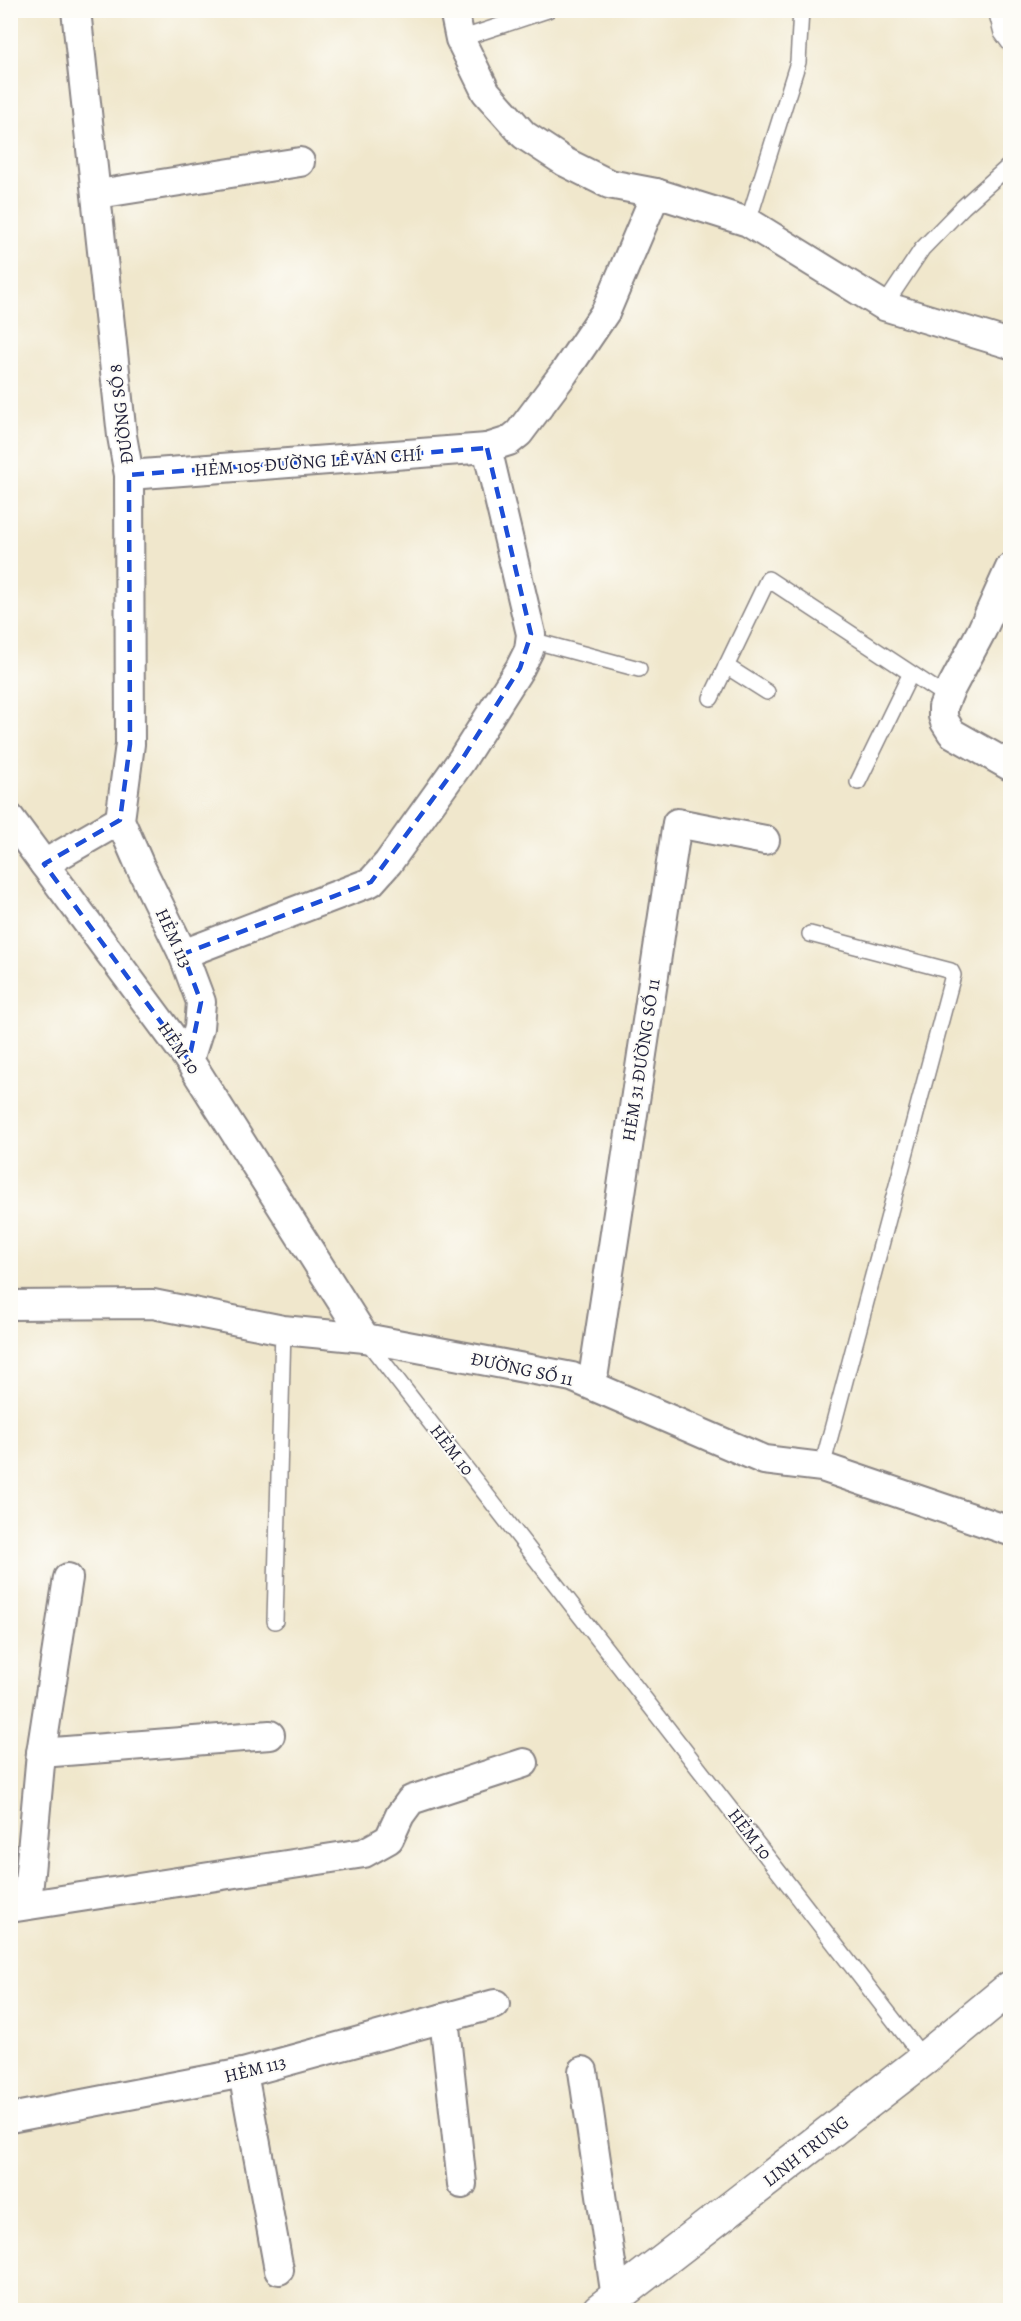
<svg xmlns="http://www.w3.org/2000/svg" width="1021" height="2321" viewBox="0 0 1021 2321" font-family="Alegreya,serif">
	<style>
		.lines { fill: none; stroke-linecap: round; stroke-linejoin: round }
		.lane-casing { stroke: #898484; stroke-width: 18 }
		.street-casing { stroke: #898484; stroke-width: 32 }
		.secondary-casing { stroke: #898484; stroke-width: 36 }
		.lane { stroke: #fff; stroke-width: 15 }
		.street { stroke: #fff; stroke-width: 28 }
		.secondary { stroke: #fff; stroke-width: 33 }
		.marked { fill: none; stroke: #1d4ed8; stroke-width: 4.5; stroke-dasharray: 12 8; stroke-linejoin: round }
		.labels { text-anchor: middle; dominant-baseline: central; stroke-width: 4.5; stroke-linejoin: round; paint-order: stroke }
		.street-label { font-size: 18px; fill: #22223b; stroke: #fdfcf7 }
	</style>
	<rect width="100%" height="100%" fill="#fdfcf7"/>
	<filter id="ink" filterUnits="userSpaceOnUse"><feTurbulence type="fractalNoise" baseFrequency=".0167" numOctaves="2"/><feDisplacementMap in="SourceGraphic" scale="12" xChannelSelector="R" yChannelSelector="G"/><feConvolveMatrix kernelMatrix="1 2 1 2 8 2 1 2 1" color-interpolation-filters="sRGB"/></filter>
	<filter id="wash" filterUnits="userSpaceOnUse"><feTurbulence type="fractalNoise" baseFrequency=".008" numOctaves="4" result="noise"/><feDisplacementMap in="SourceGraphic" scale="24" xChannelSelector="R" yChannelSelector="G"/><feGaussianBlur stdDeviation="1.35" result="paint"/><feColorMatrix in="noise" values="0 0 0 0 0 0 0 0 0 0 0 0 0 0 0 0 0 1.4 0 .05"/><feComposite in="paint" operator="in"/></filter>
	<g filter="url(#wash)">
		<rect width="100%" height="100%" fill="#f0e7cc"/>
	</g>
	<g filter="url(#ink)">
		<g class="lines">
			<g class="lane-casing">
				<g id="lane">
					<path d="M996 10 1002 33 1010 44"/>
					<path d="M460 39 548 10"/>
					<path d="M748 222 798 62 801 10"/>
					<path d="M884 306 922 249 963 207 1010 165"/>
					<path d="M531 640 639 669"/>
					<path d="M726 666 767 692"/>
					<path d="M711 698 768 579 947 697"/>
					<path d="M858 782 910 675"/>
					<path d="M810 934 951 971 953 975 822 1467"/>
					<path d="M367 1341 924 2059"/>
					<path d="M275 1621 283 1330"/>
				</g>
			</g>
			<g class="street-casing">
				<g id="street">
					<path d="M76 10 122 436 129 475 130 744 120 820 140 866 183 954 201 1002 199 1028 189 1060"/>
					<path d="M454 10 460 39 486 92 524 135 565 162 609 184 656 193 748 222 884 306 1010 344"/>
					<path d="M98 194 300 162"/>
					<path d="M129 475 487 448"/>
					<path d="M1010 568 982 630 949 692 943 707V716L945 722 952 733 1010 766"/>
					<path d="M10 818 189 1060 365 1338"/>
					<path d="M44 864 120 820"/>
					<path d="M183 954 371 882 388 863 461 761 520 668 529 650 531 634 487 448 509 441 519 433 564 373 606 311 656 193"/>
					<path d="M10 1305 153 1304 283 1330 365 1338 572 1377 764 1460 822 1467 1010 1531"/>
					<path d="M592 1385 677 823 765 840"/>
					<path d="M41 1753 270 1735"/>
					<path d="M27 1905 41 1753 68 1578"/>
					<path d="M10 1908 364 1853 389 1839 400 1815 411 1800 524 1763"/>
					<path d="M444 2018 462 2184"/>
					<path d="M583 2071 616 2298"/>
					<path d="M243 2073 279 2270"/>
					<path d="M10 2118 243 2073 495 2004"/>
				</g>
			</g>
			<g class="secondary-casing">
				<path id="secondary" d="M599 2310 924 2059 1010 1988"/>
			</g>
			<use href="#lane" class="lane"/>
			<use href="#street" class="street"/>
			<use href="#secondary" class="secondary"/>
		</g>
	</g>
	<path class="marked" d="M487 448 531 634 520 668 461 761 371 882 183 954 201 1002 189 1060 44 864 120 820 130 744 129 475Z"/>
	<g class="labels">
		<g class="street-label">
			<text transform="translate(121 414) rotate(-97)">ĐƯỜNG SỐ 8</text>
			<text transform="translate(308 462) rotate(-4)">HẺM 105 ĐƯỜNG LÊ VĂN CHÍ</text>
			<text transform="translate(174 938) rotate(65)">HẺM 113</text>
			<text transform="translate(179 1048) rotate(55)">HẺM 10</text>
			<text transform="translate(641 1060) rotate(-81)">HẺM 31 ĐƯỜNG SỐ 11</text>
			<text transform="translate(522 1369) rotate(12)">ĐƯỜNG SỐ 11</text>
			<text transform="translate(452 1450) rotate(52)">HẺM 10</text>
			<text transform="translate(750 1834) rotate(52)">HẺM 10</text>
			<text transform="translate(255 2069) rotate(-14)">HẺM 113</text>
			<text transform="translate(806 2151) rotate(-38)">LINH TRUNG</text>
		</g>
	</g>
	<rect width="1021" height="2321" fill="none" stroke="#fdfcf7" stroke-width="36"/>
</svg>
